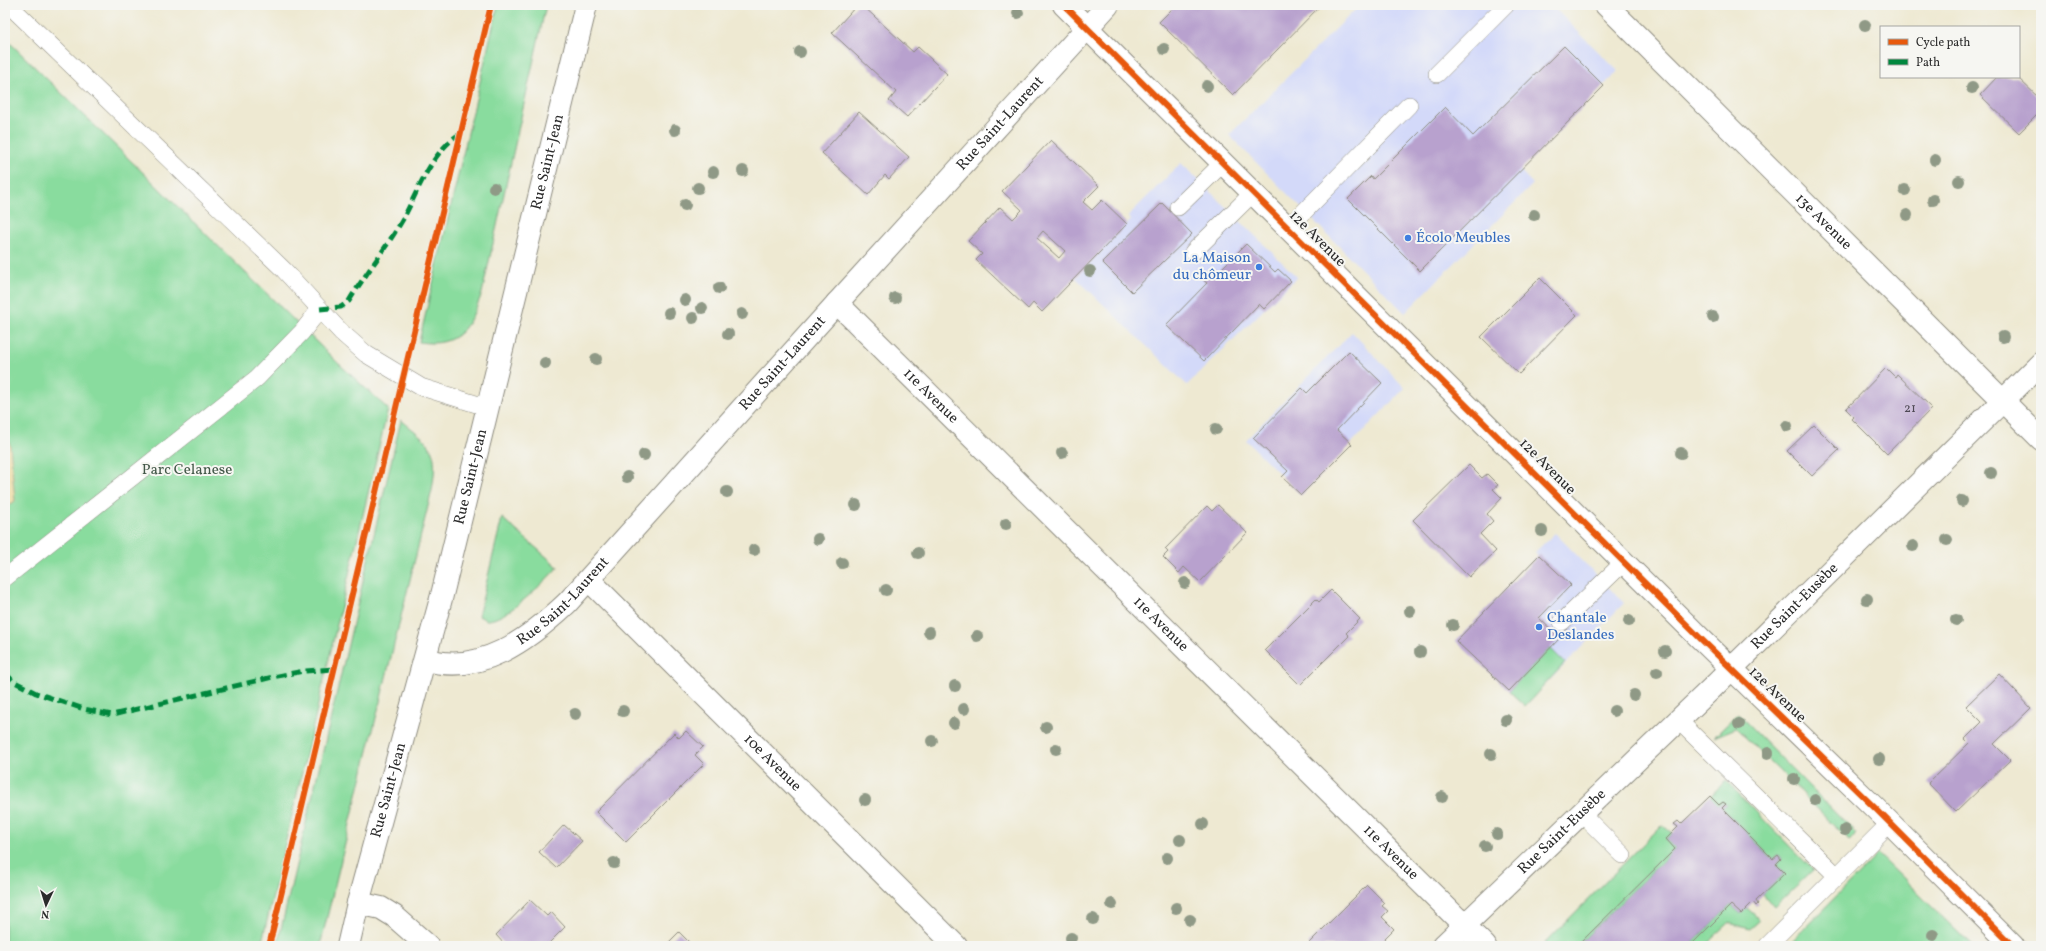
<svg xmlns="http://www.w3.org/2000/svg" width="2046" height="951" viewBox="0 0 2046 951" font-family="Vollkorn,serif">
	<style>
		.built { fill: #d3d9f9 }
		.green { fill: #89dc9e; stroke: #5a8464 }
		.sand { fill: #eeda9e; stroke: #8c8264 }
		.building { fill: #b8a1ce; fill-rule: evenodd }
		.lines { fill: none; stroke-linecap: round; stroke-linejoin: round }
		.lane-casing { stroke: #8c8a7e; stroke-width: 18 }
		.street-casing { stroke: #8c8a7e; stroke-width: 24 }
		.lane { stroke: #fff; stroke-width: 17 }
		.street { stroke: #fff; stroke-width: 22 }
		.quiet { stroke: #00873e; stroke-width: 5; stroke-dasharray: 10 5; stroke-linecap: butt }
		.cycleway-casing { stroke: #f6f6f2; stroke-width: 8 }
		.cycleway { stroke: #e8590c; stroke-width: 6 }
		.tree { fill: #8f9986 }
		.shop-dot { fill: #3f7fe0; stroke: #f6f6f2; stroke-width: 1.5 }
		.labels { text-anchor: middle; dominant-baseline: central; stroke-width: 4; stroke-linejoin: round; paint-order: stroke }
		.number-label { font-size: 13px; fill: #4e4854 }
		.street-label { font-size: 15px; fill: #2b2b2b; stroke: #f6f6f2 }
		.shop-label { font-size: 15px; fill: #366cbe; stroke: #f6f6f2; text-anchor: start }
		.park-label { font-size: 15px; fill: #425748; stroke: #f6f6f2 }
	</style>
	<rect width="100%" height="100%" fill="#f6f6f2"/>
	<filter id="ink" filterUnits="userSpaceOnUse"><feTurbulence type="fractalNoise" baseFrequency=".025" numOctaves="2"/><feDisplacementMap in="SourceGraphic" scale="8" xChannelSelector="R" yChannelSelector="G"/><feConvolveMatrix kernelMatrix="1 2 1 2 8 2 1 2 1" color-interpolation-filters="sRGB"/></filter>
	<filter id="wash" filterUnits="userSpaceOnUse"><feTurbulence type="fractalNoise" baseFrequency=".012" numOctaves="4" result="noise"/><feDisplacementMap in="SourceGraphic" scale="16" xChannelSelector="R" yChannelSelector="G"/><feGaussianBlur stdDeviation="0.9" result="paint"/><feColorMatrix in="noise" values="0 0 0 0 0 0 0 0 0 0 0 0 0 0 0 0 0 1.4 0 .05"/><feComposite in="paint" operator="in"/></filter>
	<g filter="url(#wash)">
		<rect width="100%" height="100%" fill="#eee9d2"/>
		<g class="built">
			<path d="M1360 5H1551L1618 71 1520 170 1533 184 1405 313 1229 135Z"/>
			<path d="M1181 163 1297 277 1187 385 1076 278 1131 220 1128 216Z"/>
			<path d="M1352 332 1405 388 1301 495 1246 440Z"/>
			<path d="M1555 533 1624 603 1525 706 1456 641 1538 556 1535 552Z"/>
		</g>
		<g class="green">
			<path d="M498 5H546L482 293C469 327 459 348 419 342Z"/>
			<path d="M5 38 338 363 388 409 261 946H5Z"/>
			<path d="M401 420C432 445 439 448 432 490L320 946H277Z"/>
			<path d="M502 518 558 567C545 581 505 622 486 620L479 616 480 609Z"/>
			<path d="M1550 648 1565 663 1525 706 1509 691Z"/>
			<path d="M1738 714 1856 834 1849 840 1736 728 1714 737Z"/>
			<path d="M1726 781 1813 870 1774 907 1763 894 1785 873 1776 864 1781 859 1778 855 1773 859 1722 808 1726 804 1723 802 1719 805 1710 796Z"/>
			<path d="M1662 825 1672 833 1666 839 1675 849 1577 946H1542Z"/>
			<path d="M1878 854 1972 946H1787Z"/>
			<path d="M1731 905 1741 914 1747 908 1760 920 1750 929 1729 923 1704 946H1690Z"/>
		</g>
		<path class="sand" d="M5 433 10 445 15 501 5 508Z"/>
		<g id="blocks">
			<g class="building">
				<path d="M857 5H862L913 52 918 47 947 74 907 117 889 101 896 92 832 33Z"/>
				<path d="M1176 5H1321L1233 95 1159 22Z"/>
				<path d="M1564 46 1604 86 1420 271 1348 199 1371 176 1373 179 1445 107 1473 136Z"/>
				<path d="M1997 77H2017L2041 100V111L2019 133 1980 95Z"/>
				<path d="M859 112 909 157 889 179 885 175 868 195 822 153Z"/>
				<path d="M1051 140 1099 186 1083 202 1092 210 1102 200 1127 224 1042 312 1033 303 1028 309 976 260 982 254 968 241 1000 207 1013 219 1022 210 1002 191ZM1043 231 1065 251 1059 258 1037 238Z"/>
				<path d="M1162 203 1192 234 1132 292 1102 262Z"/>
				<path d="M1246 244 1275 272 1278 269 1291 281 1264 309 1259 304 1204 361 1166 325 1207 283 1203 280 1214 269 1218 272Z"/>
				<path d="M1540 278 1577 315 1519 374 1481 337Z"/>
				<path d="M1349 351 1382 383 1337 430 1352 444 1301 495 1282 477 1288 471 1253 438 1302 388 1307 393Z"/>
				<path d="M1886 368 1895 377 1897 374 1932 408 1887 454 1852 419 1854 417 1846 409Z"/>
				<path d="M1814 425 1839 450 1812 476 1787 451Z"/>
				<path d="M1469 465 1482 478 1487 474 1498 485 1493 489 1502 498 1487 514 1493 521 1480 534 1496 551 1469 577 1413 520Z"/>
				<path d="M1218 505 1247 533 1200 582 1184 567 1179 573 1163 557 1168 552 1165 549 1207 506 1212 511Z"/>
				<path d="M1539 555 1571 585 1539 618 1560 638 1509 691 1456 641Z"/>
				<path d="M1331 590 1360 619 1346 633 1349 636 1300 685 1265 650 1316 599 1319 602Z"/>
				<path d="M1999 674 2031 708 1994 744 2010 760 1956 812 1928 783 1969 743 1965 739 1982 722 1966 706Z"/>
				<path d="M686 731 703 747 695 755 704 764 626 842 596 812 674 733 679 738Z"/>
				<path d="M1710 796 1719 805 1723 802 1726 804 1722 808 1773 859 1778 855 1781 859 1776 864 1785 873 1756 901 1758 904 1756 906 1753 902 1741 914 1731 905 1690 946H1577L1675 849 1666 839 1678 827 1674 824 1678 821 1681 824Z"/>
				<path d="M564 825 582 841 556 868 539 852Z"/>
				<path d="M1367 885 1385 903 1382 906 1388 911 1382 917 1394 929 1377 946H1311L1308 944Z"/>
				<path d="M530 900 547 916 551 912 565 927 546 946H506L496 935Z"/>
				<path d="M679 932 693 946H665Z"/>
			</g>
		</g>
	</g>
	<g filter="url(#ink)">
		<use href="#blocks" fill-opacity="0" stroke="#8c8a7e" stroke-width="1"/>
		<g class="lines">
			<g class="lane-casing">
				<g id="lane">
					<path d="M9 5 284 270 341 332 366 354 421 387 489 408"/>
					<path d="M1437 74 1506 5"/>
					<path d="M1178 207 1223 163"/>
					<path d="M1288 228 1409 105"/>
					<path d="M1193 252 1253 193"/>
					<path d="M5 578 257 378 302 332 320 309"/>
					<path d="M1562 622 1624 562"/>
					<path d="M1678 720 1837 876"/>
					<path d="M1581 813 1623 855"/>
					<path d="M1767 946 1890 823"/>
				</g>
			</g>
			<g class="street-casing">
				<g id="street">
					<path d="M1064 5 1701 639 1876 809 2013 946"/>
					<path id="s1" d="M1606 5 2041 439"/>
					<path id="s2" d="M837 303 1485 946"/>
					<path id="s3" d="M589 580 956 946"/>
					<path id="s4" d="M425 659C479 677 529 639 567 603L837 303 1108 5"/>
					<path d="M358 903 381 908 394 916 428 946"/>
					<path id="s5" d="M348 946 358 903 442 595 586 5"/>
					<path id="s6" d="M1443 946 1712 688 2041 363"/>
				</g>
			</g>
			<use href="#lane" class="lane"/>
			<use href="#street" class="street"/>
			<g class="quiet">
				<path d="M320 309 341 307 349 301C366 273 387 247 403 219 419 189 431 152 461 133"/>
				<path d="M5 673 13 681 36 693 84 709 112 715 273 677 304 671 334 669"/>
			</g>
			<g class="cycleway-casing">
				<g id="cycleway">
					<path d="M1064 5 1701 639 1876 809 2013 946"/>
					<path d="M269 946 491 5"/>
				</g>
			</g>
			<use href="#cycleway" class="cycleway"/>
		</g>
		<g class="tree">
			<circle cx="1018" cy="13" r="6"/>
			<circle cx="1865" cy="25" r="6"/>
			<circle cx="1164" cy="49" r="6"/>
			<circle cx="800" cy="52" r="6"/>
			<circle cx="1207" cy="86" r="6"/>
			<circle cx="1972" cy="88" r="6"/>
			<circle cx="675" cy="130" r="6"/>
			<circle cx="1935" cy="160" r="6"/>
			<circle cx="743" cy="171" r="6"/>
			<circle cx="713" cy="172" r="6"/>
			<circle cx="1959" cy="181" r="6"/>
			<circle cx="494" cy="188" r="6"/>
			<circle cx="698" cy="188" r="6"/>
			<circle cx="1905" cy="190" r="6"/>
			<circle cx="1933" cy="200" r="6"/>
			<circle cx="685" cy="205" r="6"/>
			<circle cx="1534" cy="215" r="6"/>
			<circle cx="1907" cy="215" r="6"/>
			<circle cx="1090" cy="271" r="6"/>
			<circle cx="719" cy="288" r="6"/>
			<circle cx="895" cy="298" r="6"/>
			<circle cx="685" cy="300" r="6"/>
			<circle cx="702" cy="308" r="6"/>
			<circle cx="669" cy="313" r="6"/>
			<circle cx="742" cy="314" r="6"/>
			<circle cx="1713" cy="317" r="6"/>
			<circle cx="693" cy="318" r="6"/>
			<circle cx="728" cy="334" r="6"/>
			<circle cx="2003" cy="337" r="6"/>
			<circle cx="596" cy="359" r="6"/>
			<circle cx="545" cy="363" r="6"/>
			<circle cx="1787" cy="426" r="6"/>
			<circle cx="1216" cy="429" r="6"/>
			<circle cx="1062" cy="453" r="6"/>
			<circle cx="1681" cy="453" r="6"/>
			<circle cx="644" cy="455" r="6"/>
			<circle cx="1991" cy="473" r="6"/>
			<circle cx="627" cy="477" r="6"/>
			<circle cx="727" cy="492" r="6"/>
			<circle cx="1962" cy="501" r="6"/>
			<circle cx="856" cy="505" r="6"/>
			<circle cx="1006" cy="524" r="6"/>
			<circle cx="1542" cy="531" r="6"/>
			<circle cx="818" cy="539" r="6"/>
			<circle cx="1947" cy="540" r="6"/>
			<circle cx="1913" cy="546" r="6"/>
			<circle cx="754" cy="550" r="6"/>
			<circle cx="918" cy="553" r="6"/>
			<circle cx="842" cy="563" r="6"/>
			<circle cx="1185" cy="583" r="6"/>
			<circle cx="886" cy="590" r="6"/>
			<circle cx="1867" cy="599" r="6"/>
			<circle cx="1410" cy="611" r="6"/>
			<circle cx="1956" cy="620" r="6"/>
			<circle cx="1629" cy="621" r="6"/>
			<circle cx="1453" cy="625" r="6"/>
			<circle cx="929" cy="632" r="6"/>
			<circle cx="977" cy="636" r="6"/>
			<circle cx="1665" cy="651" r="6"/>
			<circle cx="1420" cy="652" r="6"/>
			<circle cx="1657" cy="672" r="6"/>
			<circle cx="955" cy="686" r="6"/>
			<circle cx="1634" cy="695" r="6"/>
			<circle cx="964" cy="709" r="6"/>
			<circle cx="623" cy="711" r="6"/>
			<circle cx="1614" cy="711" r="6"/>
			<circle cx="575" cy="714" r="6"/>
			<circle cx="1506" cy="720" r="6"/>
			<circle cx="954" cy="723" r="6"/>
			<circle cx="1739" cy="724" r="6"/>
			<circle cx="1046" cy="727" r="6"/>
			<circle cx="932" cy="741" r="6"/>
			<circle cx="1056" cy="749" r="6"/>
			<circle cx="1768" cy="753" r="6"/>
			<circle cx="1491" cy="754" r="6"/>
			<circle cx="1879" cy="759" r="6"/>
			<circle cx="1794" cy="779" r="6"/>
			<circle cx="1442" cy="797" r="6"/>
			<circle cx="865" cy="800" r="6"/>
			<circle cx="1815" cy="800" r="6"/>
			<circle cx="1203" cy="824" r="6"/>
			<circle cx="1845" cy="830" r="6"/>
			<circle cx="1497" cy="834" r="6"/>
			<circle cx="1180" cy="840" r="6"/>
			<circle cx="1485" cy="846" r="6"/>
			<circle cx="1167" cy="858" r="6"/>
			<circle cx="614" cy="863" r="6"/>
			<circle cx="1112" cy="904" r="6"/>
			<circle cx="1176" cy="908" r="6"/>
			<circle cx="1093" cy="919" r="6"/>
			<circle cx="1190" cy="920" r="6"/>
			<circle cx="1933" cy="935" r="6"/>
			<circle cx="1071" cy="938" r="6"/>
		</g>
	</g>
	<g class="shop-dot">
		<circle cx="1408" cy="238" r="4"/>
		<circle cx="1259" cy="267" r="4"/>
		<circle cx="1539" cy="627" r="4"/>
	</g>
	<g class="labels">
		<g class="number-label">
			<text x="1910" y="409">21</text>
		</g>
		<g class="street-label">
			<text stroke="none"><textPath href="#s4" startOffset="807">Rue Saint-Laurent</textPath></text>
			<text stroke="none"><textPath href="#s5" startOffset="809">Rue Saint-Jean</textPath></text>
			<text stroke="none"><textPath href="#s1" startOffset="307">13e Avenue</textPath></text>
			<text transform="translate(1317 239) rotate(45)">12e Avenue</text>
			<text stroke="none"><textPath href="#s4" startOffset="483">Rue Saint-Laurent</textPath></text>
			<text stroke="none"><textPath href="#s2" startOffset="132">11e Avenue</textPath></text>
			<text transform="translate(1547 467) rotate(45)">12e Avenue</text>
			<text stroke="none"><textPath href="#s5" startOffset="485">Rue Saint-Jean</textPath></text>
			<text stroke="none"><textPath href="#s4" startOffset="159">Rue Saint-Laurent</textPath></text>
			<text stroke="none"><textPath href="#s6" startOffset="489">Rue Saint-Eusèbe</textPath></text>
			<text stroke="none"><textPath href="#s2" startOffset="456">11e Avenue</textPath></text>
			<text transform="translate(1777 695) rotate(44)">12e Avenue</text>
			<text stroke="none"><textPath href="#s3" startOffset="259">10e Avenue</textPath></text>
			<text stroke="none"><textPath href="#s5" startOffset="161">Rue Saint-Jean</textPath></text>
			<text stroke="none"><textPath href="#s6" startOffset="165">Rue Saint-Eusèbe</textPath></text>
			<text stroke="none"><textPath href="#s2" startOffset="780">11e Avenue</textPath></text>
		</g>
		<g class="shop-label">
			<text x="1416" y="238">Écolo Meubles</text>
			<text x="1251" y="258" text-anchor="end">La Maison<tspan x="1251" dy="17">du chômeur</tspan></text>
			<text x="1547" y="618">Chantale<tspan x="1547" dy="17">Deslandes</tspan></text>
		</g>
		<g class="park-label">
			<text x="187" y="470">Parc Celanese</text>
		</g>
	</g>
	<rect width="2046" height="951" fill="none" stroke="#f6f6f2" stroke-width="20"/>
	<rect x="1880" y="26" width="140" height="52" fill="#f6f6f2" stroke="#a5a5a2"/>
	<rect x="1888" y="39" width="20" height="6" fill="#e8590c" stroke="#a5a5a2"/>
	<text x="1916" y="46" font-size="12" fill="#2b2b2b">Cycle path</text>
	<rect x="1888" y="59" width="20" height="6" fill="#00873e" stroke="#a5a5a2"/>
	<text x="1916" y="66" font-size="12" fill="#2b2b2b">Path</text>
	<g transform="translate(46 905) rotate(184)" stroke="#f6f6f2" stroke-width="3" paint-order="stroke">
	<path d="M0-3L7 15L0 10L-7 15Z" fill="#2b2b2b"/>
	<text y="-6" font-size="11" font-weight="bold" text-anchor="middle" fill="#2b2b2b">N</text>
	</g>
</svg>
